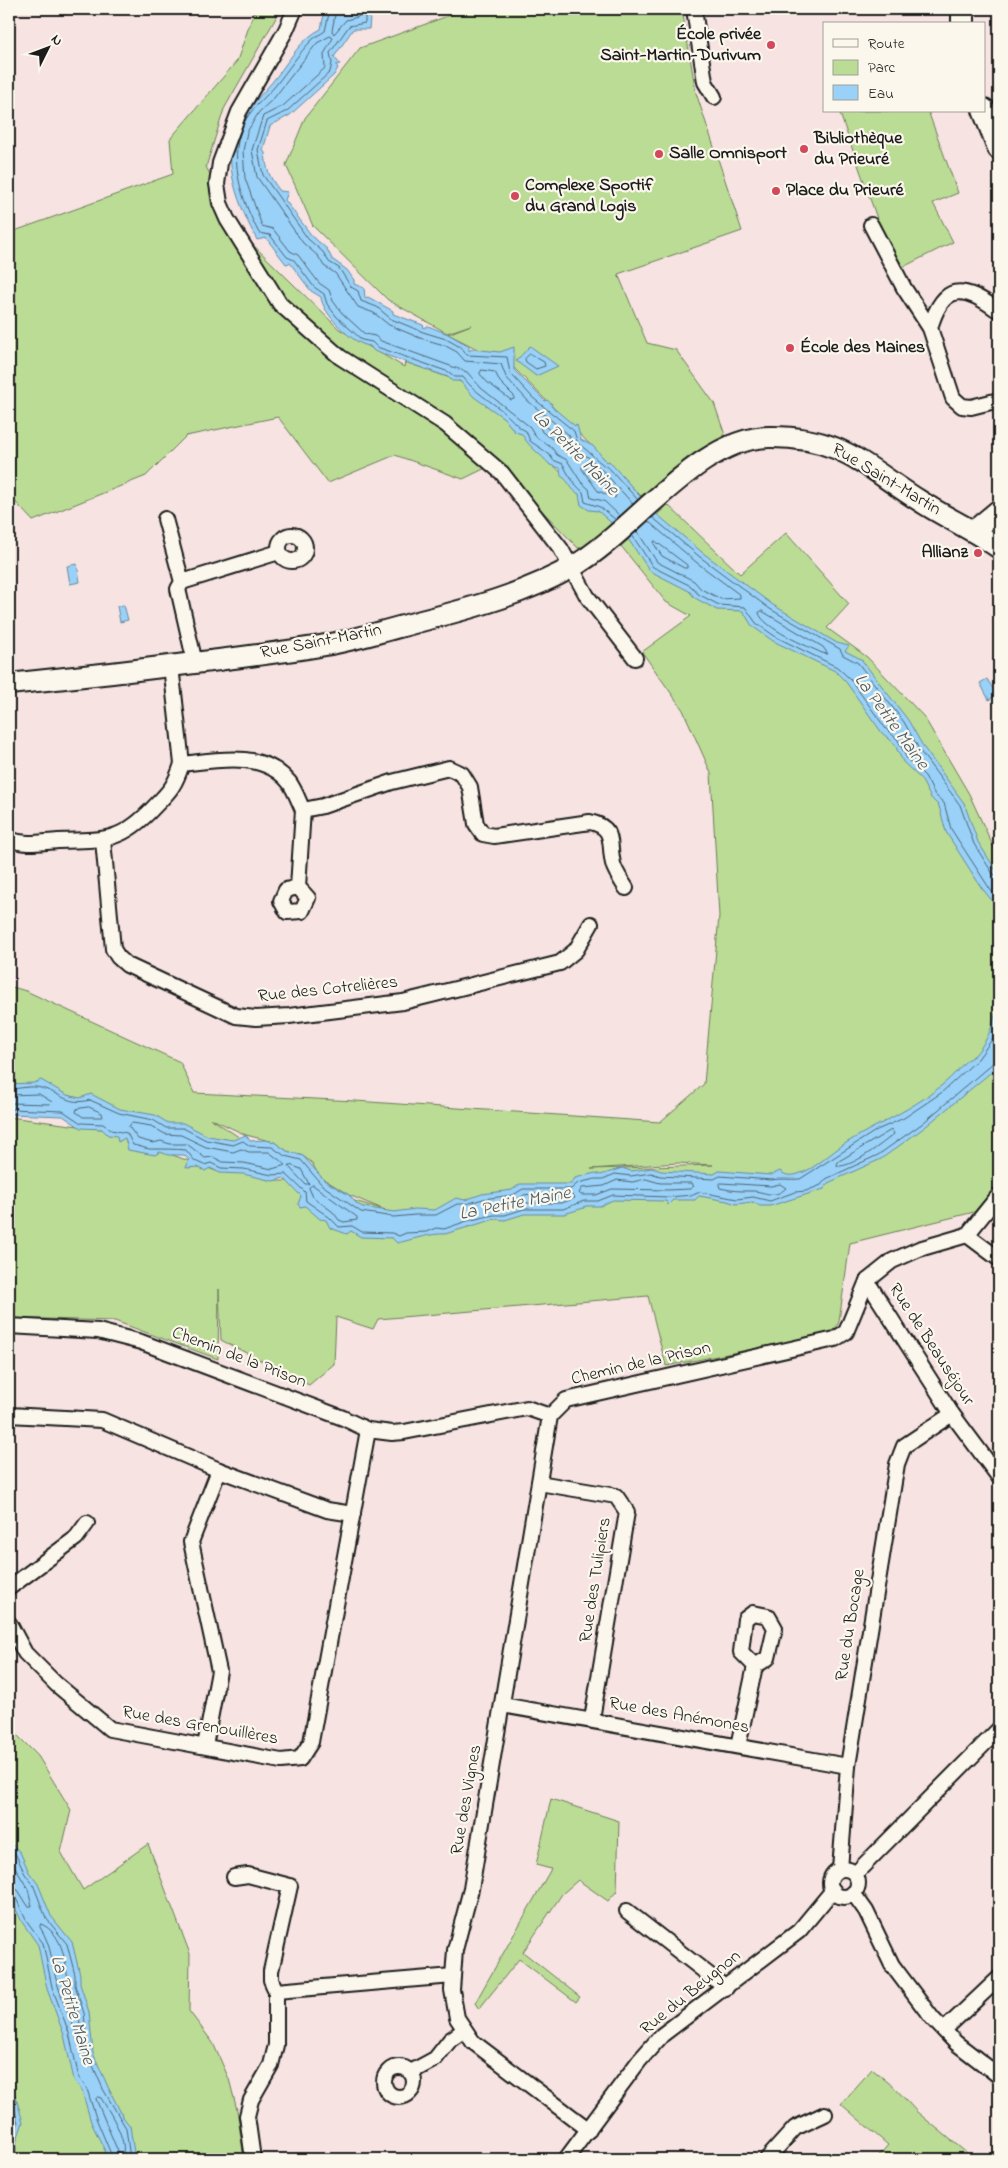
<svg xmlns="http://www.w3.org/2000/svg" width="1008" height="2168" viewBox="0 0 1008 2168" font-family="'Indie Flower',sans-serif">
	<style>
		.green { fill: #bbdc95; stroke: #6c7c58; fill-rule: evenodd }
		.water { fill: #99d1f8; stroke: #6789a0 }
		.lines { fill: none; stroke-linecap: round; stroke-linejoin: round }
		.shore { stroke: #4e6474; stroke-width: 1 }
		.minor-casing { stroke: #1c1c1c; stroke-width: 18 }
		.secondary-casing { stroke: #1c1c1c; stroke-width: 24 }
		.primary-casing { stroke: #1c1c1c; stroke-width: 26 }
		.minor { stroke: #fbf7ec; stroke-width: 14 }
		.secondary { stroke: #fbf7ec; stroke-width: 20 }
		.primary { stroke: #fbf7ec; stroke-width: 22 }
		.poi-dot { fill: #d1495b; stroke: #fbf7ec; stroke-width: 2 }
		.labels { text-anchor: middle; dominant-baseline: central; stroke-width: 4.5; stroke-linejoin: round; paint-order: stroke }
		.poi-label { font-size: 18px; font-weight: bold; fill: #1c1c1c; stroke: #fbf7ec; text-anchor: start }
		.street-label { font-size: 18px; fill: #1c1c1c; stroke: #fbf7ec }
		.water-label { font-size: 19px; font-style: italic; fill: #485b69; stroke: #fbf7ec }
	</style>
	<rect width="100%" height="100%" fill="#f6e3e2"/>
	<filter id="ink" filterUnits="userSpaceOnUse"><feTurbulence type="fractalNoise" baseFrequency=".02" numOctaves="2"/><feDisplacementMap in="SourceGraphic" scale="10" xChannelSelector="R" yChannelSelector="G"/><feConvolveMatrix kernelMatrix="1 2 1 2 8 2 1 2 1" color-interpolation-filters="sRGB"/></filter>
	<g filter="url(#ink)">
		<g class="green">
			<path d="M255 9H281L224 109 206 167 244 236 339 329 404 367 405 362 464 383 517 429 614 525 591 544 578 548 496 463 463 479 395 455 328 483 278 417 186 436 146 476 33 521 9 495V233L173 174 170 139 237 61Z"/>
			<path d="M467 9H682L696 93 742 231 618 274 647 343 676 350 714 403 725 435 641 496 514 368 448 334 471 325 447 333 388 300 313 226 286 165 305 118 360 48Z"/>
			<path d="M839 111H928L958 193 933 203 953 242 903 267 879 224Z"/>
			<path d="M668 505 740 574 786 533 849 604 827 628 867 657 924 717 969 794 999 859V1183L974 1212 850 1243 839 1321 834 1333 666 1366 648 1296 378 1319 373 1329 336 1317 334 1364 309 1385 221 1340 219 1289 218 1359 115 1321 9 1318V1117L102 1129 216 1171 96 1106 9 1098V986L26 991 180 1062 194 1093 355 1101 660 1122 704 1084 719 916 711 773 683 710 642 652 691 616 666 602 621 546ZM210 1118 246 1135 274 1142 287 1151 303 1156 312 1163 319 1176 349 1195 385 1210 288 1181H277L260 1151ZM678 1163 713 1165 591 1169Z"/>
			<path d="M9 1727 38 1756 71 1810 61 1852 83 1890 148 1844 190 1954 189 2011 213 2043 229 2079 237 2110 244 2159H9Z"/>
			<path d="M551 1799 619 1821 617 1891 608 1901 578 1880 562 1894 523 1952 580 1997 576 2002 519 1959 479 2009 475 2003 551 1869 536 1865Z"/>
			<path d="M872 2069 895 2088 917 2112 974 2159H876L888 2145 841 2104Z"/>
		</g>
		<g class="water">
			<path d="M325 9H380H375L370 18 369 29H353L334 57 340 64 336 65 338 68 334 75 290 115 270 126 263 150 265 153C267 171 268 175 280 191L288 192 285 200 312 236 327 249 332 259 347 270 354 280V284L364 288 365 298 368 297 393 311V314L423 325 424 328 428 326 448 334 469 346V351L472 349 500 352 514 347V370L545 401 547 400 552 404 551 406 575 426 577 425 581 440 593 446 607 462 609 461 653 511 703 553 773 605 837 643 849 646 845 651 861 659 908 720 924 748 964 803 978 842 999 875V924L994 903 981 887 946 832 939 806 931 798 921 779 903 762 894 743 882 733 846 682 835 671 773 641 752 626 743 611 717 610 695 598 689 591 650 571 626 536 598 511 589 510 581 505 579 494C570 490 570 481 561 476L560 468 550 465C541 454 528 447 522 434L515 432 504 418 474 397 460 381H452L448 377 374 351 370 346C353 345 322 313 321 297L311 291 290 263 286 264 266 238 257 240C240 208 220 162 237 127 247 107 264 93 277 76 290 59 302 38 321 29Z"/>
			<path d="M530 346 558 366 536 376 516 361Z"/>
			<path d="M77 564 80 582 70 584 67 566Z"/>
			<path d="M124 605 128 620 120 622 117 606Z"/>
			<path d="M987 679 997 695 989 700 980 683Z"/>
			<path d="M999 996V1062L995 1069 925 1127 881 1159 828 1183 824 1189 770 1206H760L753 1202 736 1204 727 1201 699 1196 695 1200H673L668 1205 666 1201 613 1200 600 1206H585L584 1208 564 1214H524L505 1220 495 1219 445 1234C431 1233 411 1240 397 1243L392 1238 361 1237 351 1231 347 1234 330 1228 326 1220 320 1219 305 1206 300 1207 298 1204 301 1196 284 1178 273 1181 243 1174 220 1173 210 1168 205 1171 198 1167 186 1168 189 1160 184 1155H168L160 1152 155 1155 128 1150 125 1138 118 1142 117 1136 108 1135 102 1129 81 1128 63 1116 9 1114V1084L34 1083 41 1080 67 1095 80 1098 91 1094 120 1109 155 1115 168 1123H183L208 1136 233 1140 246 1135 250 1141 265 1140 274 1142 287 1151 303 1156 325 1181 349 1195 357 1204 363 1207 394 1212 415 1209 435 1210 456 1198 465 1200 482 1194 512 1190 520 1184H571L575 1178 595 1173 601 1175 622 1168 631 1171 652 1168 661 1171 714 1174 719 1171 771 1175 780 1171C785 1176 792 1176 798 1174 816 1169 831 1152 846 1143 887 1118 932 1102 963 1064 966 1060 971 1058 975 1055 991 1037 995 1018 999 996Z"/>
			<path d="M9 1842 20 1852 29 1872 38 1884 51 1916 72 1942 80 1975V1984L89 2012 93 2053 108 2087 123 2117 130 2126 135 2159H109L91 2122 82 2091 74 2080 64 2035 47 1989 38 1945 22 1922 9 1895Z"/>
			<path d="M9 2074 23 2122 16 2143V2154L12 2159H9Z"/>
		</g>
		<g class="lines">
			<g class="shore">
				<path d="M330 9 325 31C321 34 316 36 312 40 299 53 288 70 276 85 267 96 254 106 246 119 226 155 241 199 259 233L270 235 287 257 294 260 314 287 324 294 327 304 337 317 362 340 372 342 377 347 449 372 455 377H463C474 392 491 401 505 413 513 420 517 427 526 431L530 441 549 454 553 460 563 464C568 475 574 484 583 492L585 502 600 507 616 520"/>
				<path d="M336 9 332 31 334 34 346 20 358 17 363 9"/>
				<path d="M370 9 365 16V23L349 26 330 53 332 63 330 72 287 111 267 121 258 150 263 175 308 239 323 252 329 262 339 268 351 287 358 291 361 301 377 307 391 319 423 332 446 339 462 348 467 355 507 357 510 373 533 398 574 431 578 444C589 450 599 464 609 468L638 500"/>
				<path d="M530 354 544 362 545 366 536 369 526 362 525 359Z"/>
				<path d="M482 370 495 372 500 382 514 396V399L511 400 487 382 480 374Z"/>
				<path d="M542 424 561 439V443H558L542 432 540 427Z"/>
				<path d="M583 466 601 480 616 495 615 498 598 491 582 469Z"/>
				<path d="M620 516 604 501 591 498 589 489 581 482 567 460 557 455 552 448 536 437 530 427 481 388 467 372 381 341 375 336 365 334 342 313 333 301 329 290 319 283 298 255 290 251 273 229 262 226 245 178 243 151 247 132 259 112 274 98 317 43 330 36 333 38 324 54 325 68 283 106 263 116 252 150 257 177 303 243 318 256 324 266 335 273 358 307 374 313 389 325 420 338 444 345 457 352 465 361 501 364 506 377 528 401 569 435 573 448 588 457 605 473 633 504"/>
				<path d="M652 517 700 557 770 609 840 649 843 655 858 663 904 722 920 751 960 805 974 844 993 874 999 876"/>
				<path d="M637 531 657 562 694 581 701 589 721 599 740 598V595L696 562 648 521"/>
				<path d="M632 535 653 567 691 586 698 594 719 605 745 607 756 623 776 637 837 667 850 679 886 729 898 740 907 759 925 776 935 795 944 803 951 829 999 903"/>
				<path d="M655 541 687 565V568H684L662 556 654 544Z"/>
				<path d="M762 611 823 647 828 654 822 653C807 646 763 628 759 613Z"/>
				<path d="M885 711 888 712 899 726 898 729 891 726 884 714Z"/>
				<path d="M9 1089C18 1089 32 1085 41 1088 61 1093 67 1106 90 1100L119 1113 153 1120 166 1128H183L206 1140 233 1145 243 1141 250 1146 272 1147 285 1156 301 1160 322 1185 361 1212 394 1217 415 1215H436L457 1204H466L483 1199 513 1195 523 1189H571L578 1183 595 1179H603L615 1174 631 1176 651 1173 660 1176 714 1179 720 1176 771 1180C781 1178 790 1180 800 1179L877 1130 904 1118 941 1093 978 1059 993 1038 999 1022"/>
				<path d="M9 1095 39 1094 52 1102 50 1104 9 1103"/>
				<path d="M89 1107 102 1113 103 1117H83L76 1112 77 1109Z"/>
				<path d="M9 1109 63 1111 81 1123 103 1124 111 1130 127 1133 133 1145C140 1146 148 1150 154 1149 164 1149 175 1149 186 1150L195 1161 204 1165 211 1163 221 1168 244 1169 272 1175 286 1174 305 1192 306 1201 329 1217 339 1227 352 1226 362 1232 392 1233 399 1236 406 1233 426 1232 436 1228 444 1229 467 1221 494 1215H505L524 1209H563L584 1201H598L613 1195 668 1197 693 1195 700 1192 737 1199 753 1197 770 1201 795 1192 806 1191 821 1185 826 1179 878 1155 923 1123 994 1062 999 1061"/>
				<path d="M132 1123 151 1126 165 1134 181 1135 206 1147 233 1152 241 1149 249 1152H269L286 1165 272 1169 244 1163 223 1162 213 1157 205 1158 187 1144H170L161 1141 153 1143 138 1139 129 1127Z"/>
				<path d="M892 1130 894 1134C883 1143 852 1168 837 1166L838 1162Z"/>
				<path d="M290 1165 301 1169 309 1184H305L290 1168Z"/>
				<path d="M646 1179 660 1183H691L694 1186 690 1189 667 1190 612 1189 596 1195H581L579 1193 582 1188 604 1186 617 1180 632 1182Z"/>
				<path d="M721 1183 771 1186 780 1184 786 1188C774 1200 765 1191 752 1191 737 1191 734 1191 720 1188L719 1185Z"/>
				<path d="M313 1185 357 1217V1220L344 1222 339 1220 333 1212 313 1197 309 1188Z"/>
				<path d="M535 1194 572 1195 575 1198 562 1203H517V1200L524 1195Z"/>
				<path d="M9 1849 16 1855 25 1874 33 1884 46 1918 67 1944 75 1975V1985L84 2013 88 2054 103 2089 126 2128 130 2159"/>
				<path d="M9 1857 28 1889 32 1906H28L18 1890 9 1887"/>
				<path d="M9 1893 15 1896 26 1920 43 1943 52 1987 69 2033 79 2078 87 2089 96 2118 113 2159"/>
				<path d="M41 1924C65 1934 65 1965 69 1986 72 2000 84 2018 78 2032L75 2030C69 2016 63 2001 58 1986 51 1964 53 1948 40 1927Z"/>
				<path d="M9 2088 18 2123 11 2142 12 2151 9 2155"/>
				<path d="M98 2097 101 2098C109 2111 129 2141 122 2156L119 2154 96 2099Z"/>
			</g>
			<g class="minor-casing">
				<g id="minor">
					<path d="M295 9 286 30 239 112 220 163 217 184 220 203 227 219 280 304 340 357 445 424 502 473 561 549 587 596 635 658"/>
					<path d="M694 9 705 82 714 97"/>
					<path d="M871 225 904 288 930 328 953 398 962 406 971 407 999 400"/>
					<path d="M930 328C943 284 962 284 996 309L999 308"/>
					<path d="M165 519 182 582 178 589 195 663"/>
					<circle cx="292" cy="548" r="13"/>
					<path d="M182 582 279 552"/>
					<path d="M171 666 182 764C217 760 263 750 289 782 295 790 299 802 303 810L323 806 392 782 449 768 462 774 470 787 476 824 483 834 494 836 590 822C618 828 607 846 614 867 617 874 622 882 626 888"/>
					<path d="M9 839C26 846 40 842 58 841 105 840 122 842 155 806 171 790 175 785 182 764"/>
					<path d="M103 840 113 949 118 957 127 965 236 1016 256 1018 289 1016 403 1002 560 963 576 950 591 924"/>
					<path d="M298 887 286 890 281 901 287 912 302 911 308 898 298 887 303 810"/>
					<path d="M967 1235 999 1259"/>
					<path d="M867 1281 952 1414 999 1477"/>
					<path d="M9 1326 98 1331 141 1342 343 1418 368 1430 392 1433 404 1432 527 1408 550 1416 566 1400 835 1339 846 1332 867 1281 892 1261 919 1249 967 1235 999 1195"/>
					<path d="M9 1415 102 1420 219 1470 327 1510 353 1514"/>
					<path d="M550 1416 471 1889 455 1950 452 1990 457 2018 473 2042 589 2130"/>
					<path d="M539 1483 616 1496 627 1512 592 1719"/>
					<path d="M9 1588 76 1538 87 1523"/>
					<path d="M9 1623 25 1653 56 1684 110 1729 281 1761 300 1759 311 1742 368 1430"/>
					<path d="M502 1705 848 1766"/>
					<path d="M205 1746 219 1671 191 1542 219 1470"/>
					<path d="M738 1746 755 1666 768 1658 775 1628 768 1616 753 1613 745 1619 741 1652 755 1666"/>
					<path d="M840 1869 848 1766 897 1464 904 1446 952 1414"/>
					<circle cx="844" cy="1883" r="14"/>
					<path d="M855 1874 999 1729"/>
					<path d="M234 1877 248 1875 290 1886 271 1971V1980L276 1991V2045L271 2065 251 2100 247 2116 253 2159"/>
					<path d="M853 1893 866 1911 892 1965 932 2018 956 2043 999 2076"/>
					<path d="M627 1911 726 1988"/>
					<path d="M276 1991 453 1976"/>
					<path d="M944 2030 999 1978"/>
					<circle cx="399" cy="2082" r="15"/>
					<path d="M411 2072 435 2059 450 2040 464 2030"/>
					<path d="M566 2159 639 2061 662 2035 799 1931 833 1890"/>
					<path d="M767 2159 795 2128 825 2114"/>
				</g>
			</g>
			<g class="secondary-casing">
				<g id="secondary">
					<path d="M975 530 999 510"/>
					<path d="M9 684C79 677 149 669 219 660 256 655 294 651 331 644 362 638 391 629 421 621 472 608 527 593 574 566 634 531 698 438 769 437 841 436 864 466 920 501 946 518 974 530 999 548"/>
				</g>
			</g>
			<g class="primary-casing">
				<g id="primary">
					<path d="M963 9V24"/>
					<path d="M984 110 999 148"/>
				</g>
			</g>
			<use href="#minor" class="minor"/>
			<use href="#secondary" class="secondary"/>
			<use href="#primary" class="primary"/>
		</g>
	</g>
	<g class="poi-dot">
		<circle cx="771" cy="45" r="5"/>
		<circle cx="804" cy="149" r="5"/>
		<circle cx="659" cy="154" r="5"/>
		<circle cx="776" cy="191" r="5"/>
		<circle cx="515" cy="196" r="5"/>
		<circle cx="790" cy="348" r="5"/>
		<circle cx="978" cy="553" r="5"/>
	</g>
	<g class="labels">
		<g class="poi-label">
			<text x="761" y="35" text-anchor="end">École privée<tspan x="761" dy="21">Saint-Martin-Durivum</tspan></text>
			<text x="814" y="139">Bibliothèque<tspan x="814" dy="21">du Prieuré</tspan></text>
			<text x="669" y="154">Salle Omnisport</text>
			<text x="525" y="186">Complexe Sportif<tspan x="525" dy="21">du Grand Logis</tspan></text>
			<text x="786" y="191">Place du Prieuré</text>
			<text x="800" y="348">École des Maines</text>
			<text x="968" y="553" text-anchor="end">Allianz</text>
		</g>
		<g class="street-label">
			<text transform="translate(886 480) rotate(31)">Rue Saint-Martin</text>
			<text transform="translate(321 642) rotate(-11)">Rue Saint-Martin</text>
			<text transform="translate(328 990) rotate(-6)">Rue des Cotrelières</text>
			<text transform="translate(931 1345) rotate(57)">Rue de Beauséjour</text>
			<text transform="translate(239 1358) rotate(21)">Chemin de la Prison</text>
			<text transform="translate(641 1364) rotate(-13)">Chemin de la Prison</text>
			<text transform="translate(596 1580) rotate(-81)">Rue des Tulipiers</text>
			<text transform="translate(851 1625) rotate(-81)">Rue du Bocage</text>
			<text transform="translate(679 1716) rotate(10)">Rue des Anémones</text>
			<text transform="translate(200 1726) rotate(10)">Rue des Grenouillères</text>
			<text transform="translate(467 1800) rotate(-80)">Rue des Vignes</text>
			<text transform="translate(691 1993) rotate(-39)">Rue du Beugnon</text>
		</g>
		<g class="water-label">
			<text transform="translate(575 453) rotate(45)">La Petite Maine</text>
			<text transform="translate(891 722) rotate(54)">La Petite Maine</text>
			<text transform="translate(515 1204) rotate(-11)">La Petite Maine</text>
			<text transform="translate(72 2010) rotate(73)">La Petite Maine</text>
		</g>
	</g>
	<rect width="1008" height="2168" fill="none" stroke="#fbf7ec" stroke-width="30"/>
	<rect x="15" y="15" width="978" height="2138" fill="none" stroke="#1c1c1c" stroke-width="2" filter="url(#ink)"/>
	<rect x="823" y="22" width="162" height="90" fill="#fbf7ec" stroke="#a29f99"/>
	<rect x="833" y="39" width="25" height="8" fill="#fbf7ec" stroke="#a29f99"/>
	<text x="868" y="48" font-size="15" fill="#1c1c1c">Route</text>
	<rect x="833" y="60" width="25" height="15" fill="#bbdc95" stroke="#a29f99"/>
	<text x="868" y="72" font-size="15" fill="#1c1c1c">Parc</text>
	<rect x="833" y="85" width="25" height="15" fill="#99d1f8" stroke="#a29f99"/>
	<text x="868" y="98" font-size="15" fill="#1c1c1c">Eau</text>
	<g transform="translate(48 48) rotate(48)" stroke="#fbf7ec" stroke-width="4" paint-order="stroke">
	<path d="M0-4L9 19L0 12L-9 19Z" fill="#1c1c1c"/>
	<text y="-8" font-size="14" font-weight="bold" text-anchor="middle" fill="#1c1c1c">N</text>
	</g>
</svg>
